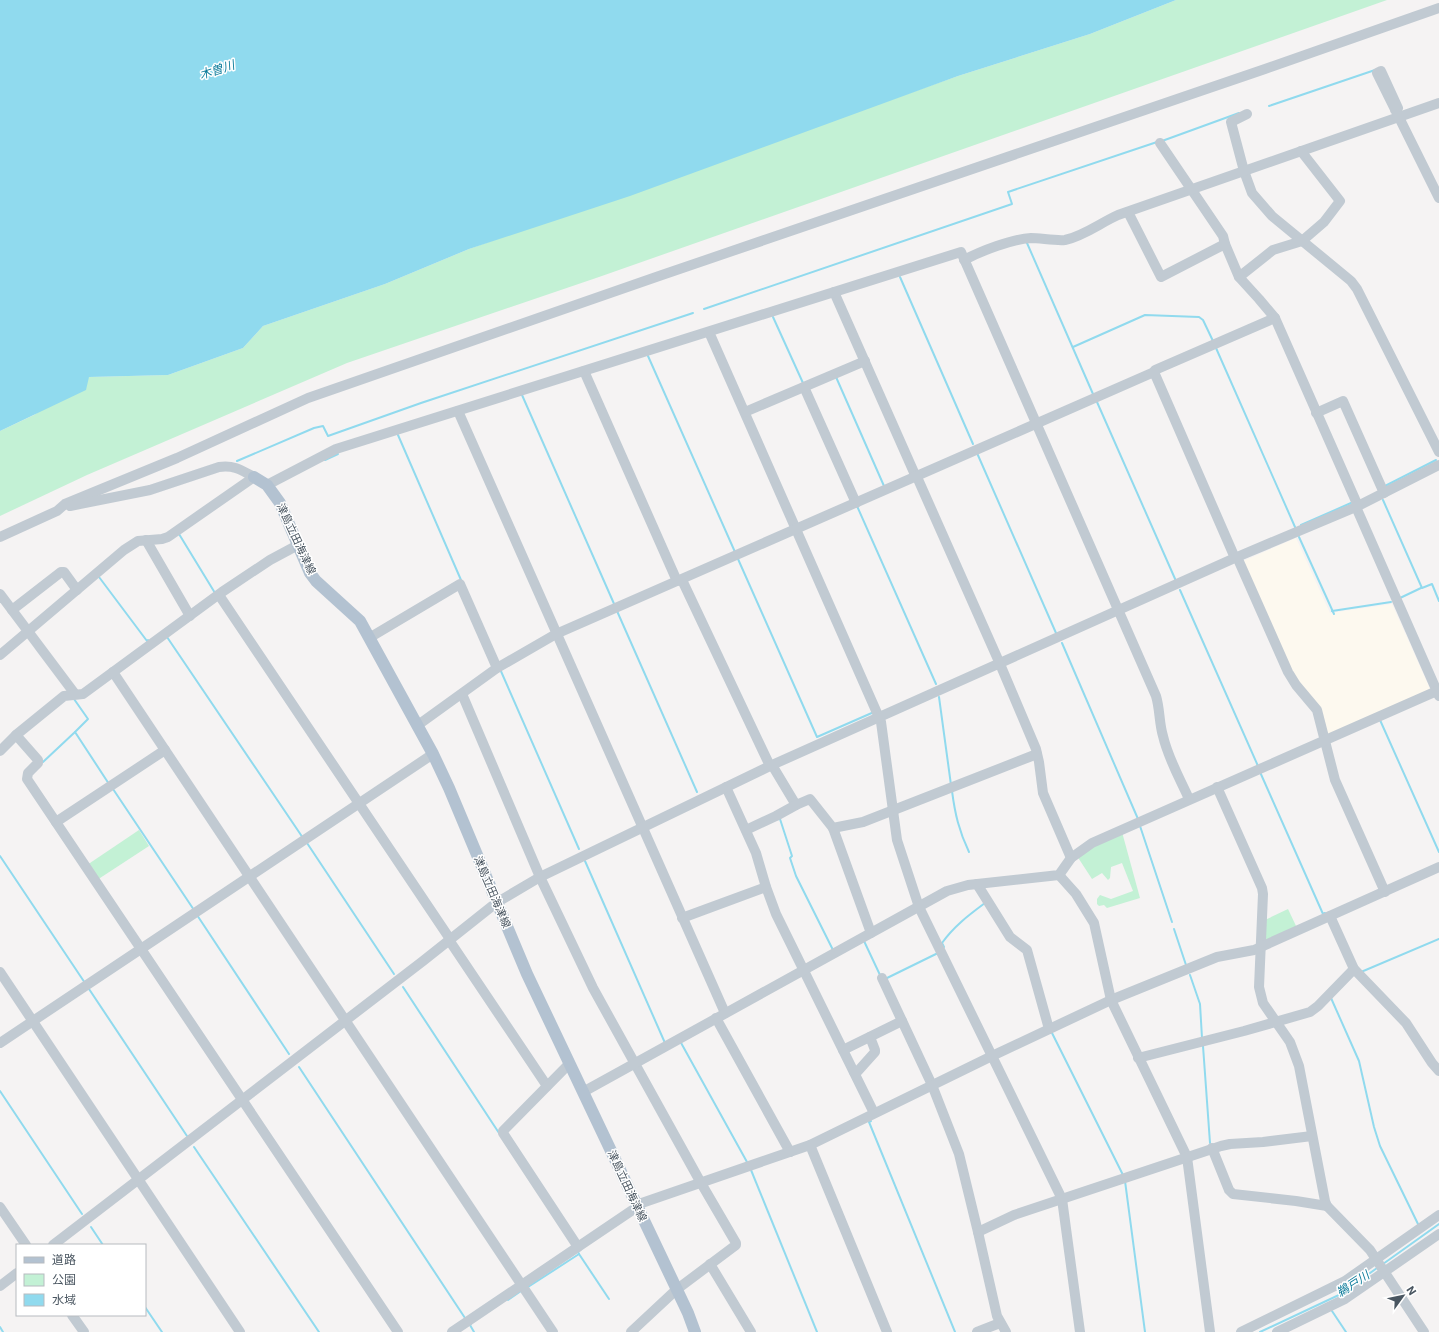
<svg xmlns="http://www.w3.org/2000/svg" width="1439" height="1332" viewBox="0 0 1439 1332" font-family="Roboto,'Noto Sans JP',sans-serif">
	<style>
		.commercial { fill: #fdf9ef }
		.green { fill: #c3f1d5 }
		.water { fill: #90daee }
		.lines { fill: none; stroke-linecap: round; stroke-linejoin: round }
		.stream { stroke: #90daee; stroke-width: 2 }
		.minor { stroke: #c1cad2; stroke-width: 10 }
		.major { stroke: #b3c2d1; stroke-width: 12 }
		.labels { text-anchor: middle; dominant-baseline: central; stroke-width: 3; stroke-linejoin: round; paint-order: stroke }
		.street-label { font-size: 11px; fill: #4a5661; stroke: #fff }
		.water-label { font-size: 12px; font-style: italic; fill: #0c7c9b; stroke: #fff }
	</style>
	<rect width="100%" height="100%" fill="#f5f3f3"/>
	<path class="commercial" d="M1296 538 1330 613 1392 604 1430 689 1327 736 1298 685 1241 562Z"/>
	<g class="green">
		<path d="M1176 0H1387L599 277 347 363 87 475 0 516V431L34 415 89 377 168 375 243 348 263 326 385 284 469 249 958 76 1090 34Z"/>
		<path d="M139 830 149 846 97 880 87 865Z"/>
		<path d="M1122 832 1140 898 1107 908 1104 905 1099 906 1097 904V899L1100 895 1111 899 1133 891 1122 863 1111 867 1110 878 1108 880 1102 873 1092 879 1077 856Z"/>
		<path d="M1288 909 1297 928 1264 942 1265 920Z"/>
	</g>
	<path class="water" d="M0 0H1176L1090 34 958 76 630 196 469 249 385 284 263 326 243 348 168 375 89 377 86 390 0 431Z"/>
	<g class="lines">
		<g class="stream">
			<path d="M1269 106 1375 70"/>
			<path d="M1162 141 1239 113"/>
			<path d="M1027 243 1093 394"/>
			<path d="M900 277 973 444"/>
			<path d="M704 309 1012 204 1008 192 1157 142"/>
			<path d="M773 317 803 383"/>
			<path d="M1073 347 1145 315 1199 317 1203 320 1213 341"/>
			<path d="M1216 348 1295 527"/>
			<path d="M648 356 735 552"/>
			<path d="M836 377 884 486"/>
			<path d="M522 395 615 606"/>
			<path d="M1097 402 1176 581"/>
			<path d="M398 435 461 580"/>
			<path d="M977 453 1056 633"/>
			<path d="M325 460 338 454"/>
			<path d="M237 461 314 428 323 426 328 436 421 403 693 313"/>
			<path d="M1385 486 1436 460"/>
			<path d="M1383 500 1422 588 1432 584 1439 601"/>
			<path d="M857 506 936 684"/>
			<path d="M1301 525 1351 503"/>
			<path d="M179 534 215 593"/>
			<path d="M1299 537 1334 614"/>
			<path d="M738 559 817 737 874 712"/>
			<path d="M99 577 147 641 148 640"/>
			<path d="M1180 590 1258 766"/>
			<path d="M1400 598 1421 588"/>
			<path d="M617 611 697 792"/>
			<path d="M1332 611 1391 602"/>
			<path d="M167 637 303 838"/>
			<path d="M1062 643 1138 819"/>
			<path d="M500 669 579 849"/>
			<path d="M939 697 951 785"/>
			<path d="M74 699 88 719 75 732 109 784"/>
			<path d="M1380 720 1439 852"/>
			<path d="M41 760 43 762 75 732"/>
			<path d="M1260 772 1323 914 1325 913"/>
			<path d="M113 789 194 910"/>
			<path d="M952 791C955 814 959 831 969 852"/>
			<path d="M780 819 792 856 790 858 796 876 833 950"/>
			<path d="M1140 826 1172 922"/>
			<path d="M307 843 394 974"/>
			<path d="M0 856 85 983"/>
			<path d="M585 861 665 1043"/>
			<path d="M197 915 289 1054"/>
			<path d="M1174 929 1186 965"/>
			<path d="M864 941 880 975"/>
			<path d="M944 947 942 943C954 926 969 915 985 903"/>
			<path d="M1361 972 1439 939"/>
			<path d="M1190 975 1200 1004 1202 1038"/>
			<path d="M885 979 938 953"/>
			<path d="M403 987 499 1133"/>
			<path d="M89 989 187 1136"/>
			<path d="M1332 997 1331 998 1359 1061 1374 1127 1380 1146 1418 1224"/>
			<path d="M1052 1033 1123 1175"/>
			<path d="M680 1041 747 1162"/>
			<path d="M1203 1046 1210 1143"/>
			<path d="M299 1067 465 1318"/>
			<path d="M0 1091 82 1214"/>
			<path d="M871 1121 869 1122 955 1332"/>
			<path d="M194 1147 319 1332"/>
			<path d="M751 1170 817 1332"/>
			<path d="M1125 1181 1145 1332"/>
			<path d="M91 1227 103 1245"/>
			<path d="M579 1254 609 1299"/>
			<path d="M1383 1264 1439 1224"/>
			<path d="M528 1287 579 1254 578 1252"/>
			<path d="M508 1300 521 1291"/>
			<path d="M145 1307 162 1332"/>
			<path d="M1332 1311 1346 1332"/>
			<path d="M471 1324 470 1325 474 1332"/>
			<path d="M0 1327 3 1332"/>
			<path d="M1260 1332 1341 1294 1377 1268"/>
		</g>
		<g class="minor">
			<path d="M1395 110 1398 108 1381 71 1377 73 1439 198"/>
			<path d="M1247 114 1231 122 1244 171 1252 193 1272 216 1351 281 1357 289 1439 452"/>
			<path d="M1160 143 1223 236 1225 244"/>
			<path d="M1128 212 1161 277 1225 244 1239 277 1259 299 1275 318 1358 506"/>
			<path d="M964 260C981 251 1012 239 1031 238 1040 238 1056 241 1065 240 1084 236 1100 223 1118 215L1439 103"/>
			<path d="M1239 277 1273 250 1302 241 1324 222 1340 201 1301 151"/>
			<path d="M834 292 916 477"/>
			<path d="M709 332 881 722 897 840 919 907 1062 1199 1080 1332"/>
			<path d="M584 371 677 581"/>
			<path d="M1154 372 1155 370 1275 318"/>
			<path d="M804 387 856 503"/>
			<path d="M458 411 725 1013"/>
			<path d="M745 412 865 361"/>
			<path d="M1316 413 1343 401 1384 493"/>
			<path d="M917 477 1000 664 1036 749 1039 762 1043 793 1071 858"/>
			<path d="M267 485 336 449 961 252 1156 696C1160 709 1159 723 1163 736 1168 758 1180 779 1189 799"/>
			<path d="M1356 507 1439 696"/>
			<path d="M0 537 57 511 65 504 177 458 308 398 659 276 1265 69 1439 8"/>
			<path d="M146 540 190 616"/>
			<path d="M1237 557 1288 672 1296 685 1317 710 1335 780 1385 892"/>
			<path d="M682 580 770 766"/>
			<path d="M0 594 75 694"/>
			<path d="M219 595 450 939"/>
			<path d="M12 610 61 572H64L77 590"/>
			<path d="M369 638 460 584 497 668"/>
			<path d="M0 655 124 550 138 541 162 539 168 537 254 477C241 470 235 465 219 467L150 490 70 506"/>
			<path d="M113 672 553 1332"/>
			<path d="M462 694 540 877 593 988 701 1183 736 1243V1245L676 1290 631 1332"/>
			<path d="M418 725 497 668 556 634 1154 372 1235 558"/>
			<path d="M16 735 38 760V763L28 773 27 779 398 1332"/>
			<path d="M0 751 16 735 64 696 83 694 222 592 270 560 298 545"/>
			<path d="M772 765 796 805"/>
			<path d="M726 787 756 853 766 887 776 914 874 1113"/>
			<path d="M1217 787 1262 888 1263 894 1259 987 1263 1003 1290 1042 1299 1066 1325 1201 1327 1206 1370 1250 1424 1332"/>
			<path d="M56 822 165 750"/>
			<path d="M833 828 871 933"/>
			<path d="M746 830 776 816 796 805 810 799 833 828 863 822 1037 754"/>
			<path d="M1059 875 1076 894 1094 923 1111 1000 1187 1157 1210 1332"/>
			<path d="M977 884 1010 937 1027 950 1049 1029"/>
			<path d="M1330 916 1354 969 1406 1023 1432 1063 1439 1071"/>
			<path d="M682 918 766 887"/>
			<path d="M449 940 547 1086"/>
			<path d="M0 972 240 1332"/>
			<path d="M882 978 932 1085 959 1154 978 1232 997 1316 1006 1332"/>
			<path d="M716 1018 790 1152"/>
			<path d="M0 1043 433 754"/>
			<path d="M843 1050 902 1021"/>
			<path d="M1138 1058 1244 1031 1310 1012 1318 1006 1354 969"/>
			<path d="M569 1064 503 1131V1133L578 1247"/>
			<path d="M854 1072 858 1071 875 1052V1050L870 1037"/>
			<path d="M583 1092 947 891 968 885 1059 875 1071 858 1092 843 1439 690"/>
			<path d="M810 1145 887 1332"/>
			<path d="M1212 1148 1229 1190 1233 1194 1296 1201 1327 1206"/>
			<path d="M636 1205 810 1145 992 1056 1111 1000 1217 957 1254 950 1439 867"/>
			<path d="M0 1207 26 1245"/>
			<path d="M978 1232 1014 1215 1221 1146 1230 1144 1263 1142 1312 1136"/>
			<path d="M53 1245 423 961 496 903 540 877 772 765 1237 557 1356 507 1439 465"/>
			<path d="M710 1264 751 1332"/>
			<path d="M0 1286 17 1273"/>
			<path d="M72 1315 84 1332"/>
			<path d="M452 1332 637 1207"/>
			<path d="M977 1332 1000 1323"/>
			<path d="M1241 1332 1345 1281 1439 1215"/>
			<path d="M1277 1332 1345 1299 1439 1234"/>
		</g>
		<path class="major" d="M254 477 267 485 280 503 310 573 316 581 360 621 433 754 449 788 527 974 688 1313 695 1332"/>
	</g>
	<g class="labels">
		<g class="street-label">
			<text transform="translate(296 539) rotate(65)">津島立田海津線</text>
			<text transform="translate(492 892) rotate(67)">津島立田海津線</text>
			<text transform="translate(627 1186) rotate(65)">津島立田海津線</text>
		</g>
		<g class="water-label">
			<text transform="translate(217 70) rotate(-18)">木曽川</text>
			<text transform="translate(1353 1284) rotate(-33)">鵜戸川</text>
		</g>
	</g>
	<rect x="16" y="1244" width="130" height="72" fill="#ffffff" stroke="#b7bbc0"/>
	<rect x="24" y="1257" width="20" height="6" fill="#b3c2d1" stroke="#b7bbc0"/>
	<text x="52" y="1264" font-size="12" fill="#4a5661">道路</text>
	<rect x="24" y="1274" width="20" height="12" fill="#c3f1d5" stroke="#b7bbc0"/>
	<text x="52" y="1284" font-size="12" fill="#4a5661">公園</text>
	<rect x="24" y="1294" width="20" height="12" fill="#90daee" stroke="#b7bbc0"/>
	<text x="52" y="1304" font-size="12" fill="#4a5661">水域</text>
	<g transform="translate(1403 1296) rotate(57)" stroke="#ffffff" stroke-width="3" paint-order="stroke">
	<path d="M0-3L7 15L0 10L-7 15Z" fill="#4a5661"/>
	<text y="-6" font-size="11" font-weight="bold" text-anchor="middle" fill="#4a5661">N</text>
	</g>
</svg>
